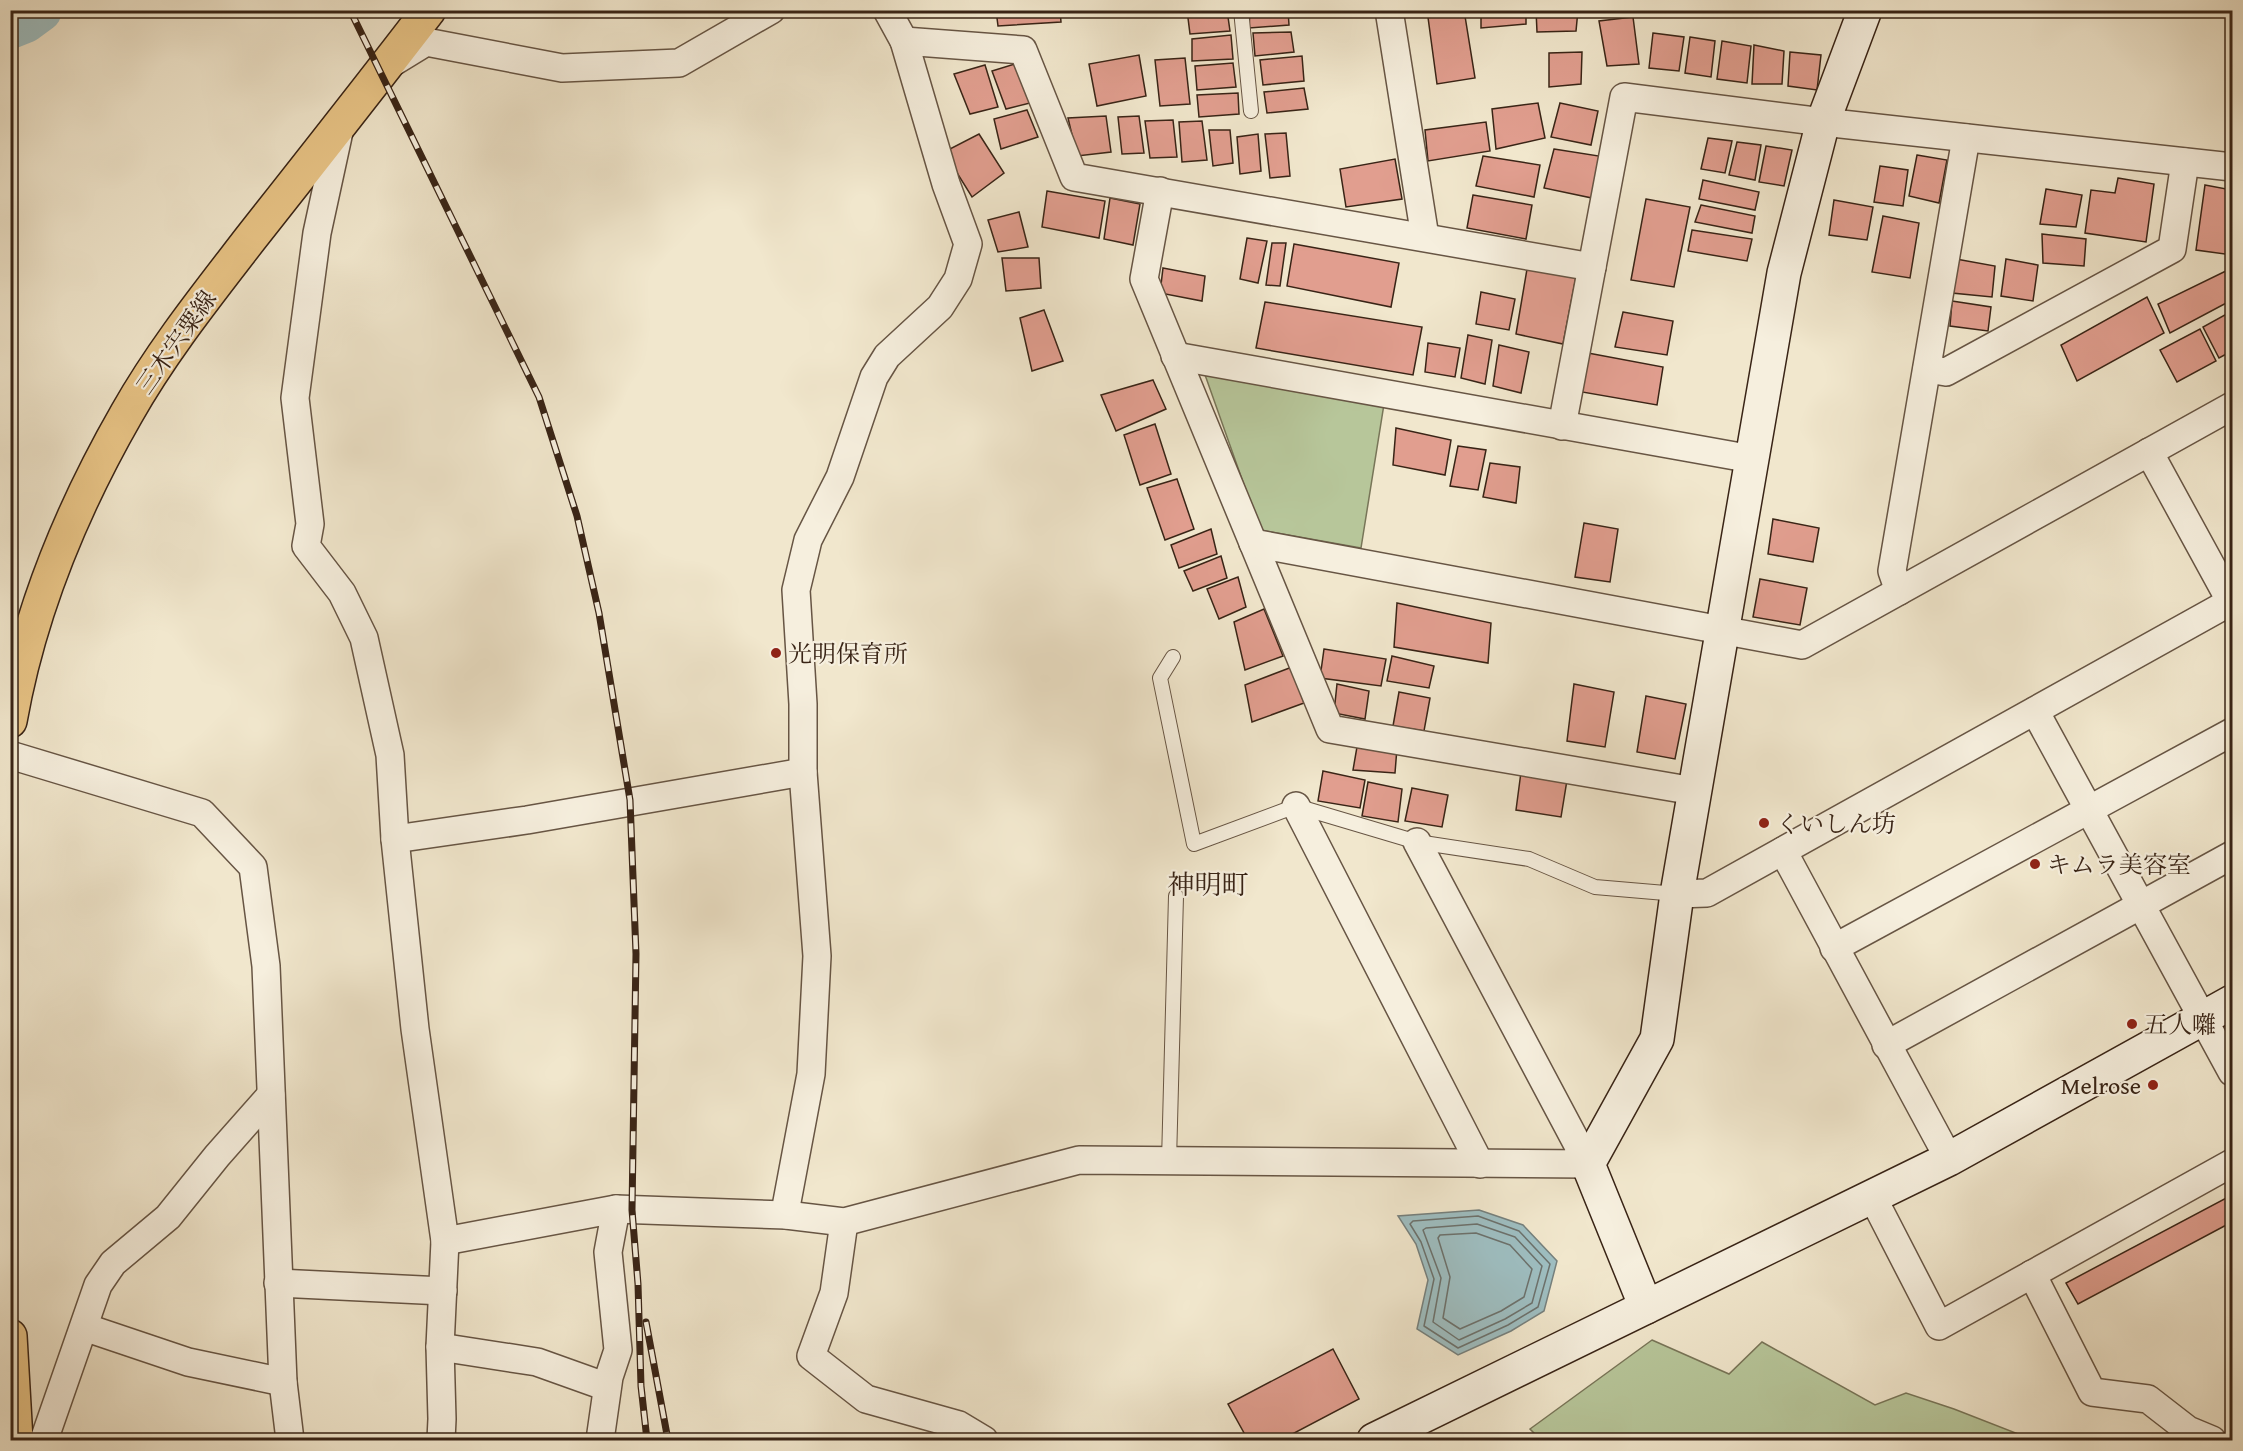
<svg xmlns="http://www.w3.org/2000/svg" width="2243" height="1451" viewBox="0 0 2243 1451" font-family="'Gentium Book Plus','Noto Serif JP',serif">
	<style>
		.green { fill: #b7c69a; stroke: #787558; stroke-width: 1.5 }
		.water { fill: #9ebec1; stroke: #76807d; stroke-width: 1.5 }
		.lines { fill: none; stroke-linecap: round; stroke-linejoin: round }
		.shore { stroke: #6c716c; stroke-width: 1.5 }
		.river { stroke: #9ebec1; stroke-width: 44 }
		.building { fill: #e19e8f; stroke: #392416; stroke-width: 1.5 }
		.lane-casing { stroke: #675544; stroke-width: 16 }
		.street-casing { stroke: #675544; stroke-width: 30 }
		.secondary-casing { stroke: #392416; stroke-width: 36 }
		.primary-casing { stroke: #392416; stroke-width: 36 }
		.lane { stroke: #f6efde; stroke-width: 14 }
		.street { stroke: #f6efde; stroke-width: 27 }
		.secondary { stroke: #f6efde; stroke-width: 33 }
		.primary { stroke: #e8c486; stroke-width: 33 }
		.rail-casing { stroke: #392416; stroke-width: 7 }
		.rail { stroke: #f6efde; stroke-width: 4.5; stroke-dasharray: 14; stroke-linecap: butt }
		.poi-dot { fill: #8f2418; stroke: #f6efde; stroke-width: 2 }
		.labels { text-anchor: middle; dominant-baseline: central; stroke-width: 4.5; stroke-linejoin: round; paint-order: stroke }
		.street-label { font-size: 24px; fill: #392416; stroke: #f6efde }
		.poi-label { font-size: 24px; fill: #392416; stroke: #f6efde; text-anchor: start }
		.quarter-label { font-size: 27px; fill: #392416; stroke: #f6efde }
	</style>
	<rect width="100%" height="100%" fill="#f1e7cd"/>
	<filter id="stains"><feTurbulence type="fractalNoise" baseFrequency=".00333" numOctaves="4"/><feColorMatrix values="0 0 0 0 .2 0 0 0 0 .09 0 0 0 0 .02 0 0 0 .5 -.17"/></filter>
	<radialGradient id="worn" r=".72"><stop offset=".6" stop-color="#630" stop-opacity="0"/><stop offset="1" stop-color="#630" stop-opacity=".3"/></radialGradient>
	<g class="green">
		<path d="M1204 372 1384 404 1361 548 1260 530Z"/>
		<path d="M1652 1340 1729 1374 1762 1342 1875 1405 1906 1393 1954 1409 2026 1437 2027 1440H1541L1530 1429Z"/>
	</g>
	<path class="water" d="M1479 1210 1523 1225 1557 1261 1544 1311 1511 1331 1458 1355 1417 1329 1428 1280 1416 1244 1398 1216Z"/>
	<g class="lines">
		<g class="shore">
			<path d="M1478 1216 1519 1231 1550 1264 1538 1307 1508 1325 1458 1348 1424 1326 1434 1279 1421 1242 1410 1224 1413 1221Z"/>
			<path d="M1477 1224 1515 1237 1542 1266 1532 1303 1505 1319 1459 1340 1433 1322 1441 1278 1423 1230 1426 1228Z"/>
			<path d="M1476 1233 1510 1245 1532 1269 1524 1297 1501 1311 1460 1329 1443 1318 1450 1277 1438 1238 1440 1235Z"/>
		</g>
		<path class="river" d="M10 27 25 21 40 10"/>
	</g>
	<g class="building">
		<path d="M996 10H1060L1061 22 998 26Z"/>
		<path d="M1187 10H1227L1230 31 1190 34Z"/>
		<path d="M1250 10H1288L1289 25 1249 28Z"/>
		<path d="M1427 10H1464L1475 78 1437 84Z"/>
		<path d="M1481 10H1526V24L1481 28Z"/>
		<path d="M1536 10H1578L1576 31 1537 32Z"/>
		<path d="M1633 17 1639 64 1607 66 1599 21Z"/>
		<path d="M1291 32 1294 52 1255 56 1253 33Z"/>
		<path d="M1653 33 1684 37 1679 71 1649 68Z"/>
		<path d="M1231 35 1233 59 1192 61V39Z"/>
		<path d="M1690 37 1715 41 1711 77 1685 73Z"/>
		<path d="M1722 41 1751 46 1747 83 1717 79Z"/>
		<path d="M1754 45 1784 51 1782 84H1752Z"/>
		<path d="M1582 52 1581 84 1549 87V53Z"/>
		<path d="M1790 52 1821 55 1817 90 1788 86Z"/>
		<path d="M1139 55 1146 96 1097 106 1089 64Z"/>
		<path d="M1302 56 1304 81 1263 85 1260 60Z"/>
		<path d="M1185 58 1190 104 1160 106 1155 60Z"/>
		<path d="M1018 63 1034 102 1006 109 992 71Z"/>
		<path d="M1233 63 1236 87 1197 90 1195 66Z"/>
		<path d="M985 65 998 107 970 114 954 74Z"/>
		<path d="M1304 88 1308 109 1267 113 1264 92Z"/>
		<path d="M1238 93 1239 114 1199 117 1197 95Z"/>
		<path d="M1538 103 1545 138 1496 149 1492 109Z"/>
		<path d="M1560 103 1598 111 1591 145 1551 137Z"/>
		<path d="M1027 110 1038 137 1001 149 994 119Z"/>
		<path d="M1106 116 1111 152 1077 156 1068 118Z"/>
		<path d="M1139 116 1144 153 1122 154 1118 117Z"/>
		<path d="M1173 120 1177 157 1150 158 1145 121Z"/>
		<path d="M1202 121 1207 160 1182 162 1179 122Z"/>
		<path d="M1486 122 1490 151 1428 161 1425 130Z"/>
		<path d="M1209 130H1230L1233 163 1213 166Z"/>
		<path d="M1286 133 1290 176 1270 178 1265 134Z"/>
		<path d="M979 134 1004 173 972 197 944 152Z"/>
		<path d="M1258 134 1261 171 1240 174 1237 137Z"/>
		<path d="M1708 138 1732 141 1725 173 1701 169Z"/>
		<path d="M1737 142 1761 145 1755 180 1729 175Z"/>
		<path d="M1766 146 1792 150 1784 186 1759 182Z"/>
		<path d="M1554 149 1599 156 1592 198 1544 188Z"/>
		<path d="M1917 155 1947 160 1939 203 1909 196Z"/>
		<path d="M1483 156 1540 165 1534 197 1476 186Z"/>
		<path d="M1395 159 1402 199 1346 207 1340 169Z"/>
		<path d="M1880 166 1908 170 1903 206 1874 202Z"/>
		<path d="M2118 178 2154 184 2146 242 2085 233 2091 190 2115 193Z"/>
		<path d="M1703 180 1759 192 1755 210 1699 199Z"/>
		<path d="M2205 185 2232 190V255L2196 250Z"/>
		<path d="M2046 189 2082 195 2076 227 2040 224Z"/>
		<path d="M1047 191 1105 201 1099 238 1042 227Z"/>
		<path d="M1473 195 1532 205 1526 239 1467 228Z"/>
		<path d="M1110 198 1140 204 1133 245 1104 239Z"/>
		<path d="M1646 199 1690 207 1674 287 1631 280Z"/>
		<path d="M1834 200 1873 207 1867 240 1829 235Z"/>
		<path d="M1701 205 1755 216 1752 233 1695 222Z"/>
		<path d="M1019 212 1028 247 998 252 988 220Z"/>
		<path d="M1883 216 1919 223 1910 278 1872 272Z"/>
		<path d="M1692 230 1752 239 1747 261 1688 251Z"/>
		<path d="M2042 234 2086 239 2084 266 2043 263Z"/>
		<path d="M1247 238 1267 241 1258 283 1240 279Z"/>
		<path d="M1272 243H1286L1280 286 1266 285Z"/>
		<path d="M1294 244 1399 263 1391 307 1287 286Z"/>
		<path d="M1002 258H1039L1041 288 1006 291Z"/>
		<path d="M1956 259 1995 266 1992 297 1952 293Z"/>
		<path d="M2006 259 2038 265 2033 301 2001 296Z"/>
		<path d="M1163 268 1205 276 1202 301 1160 293Z"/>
		<path d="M2232 268V300L2170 333 2158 304Z"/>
		<path d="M1527 269 1576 277 1563 344 1516 334Z"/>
		<path d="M1481 292 1515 299 1509 330 1476 324Z"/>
		<path d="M2147 297 2164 333 2077 381 2061 345Z"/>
		<path d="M1952 301 1991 307 1988 331 1950 326Z"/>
		<path d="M1265 302 1422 327 1413 375 1256 348Z"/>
		<path d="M1044 310 1063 361 1032 371 1020 318Z"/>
		<path d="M2232 311V351L2219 358 2203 327Z"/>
		<path d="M1623 312 1673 321 1667 355 1615 347Z"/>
		<path d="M2200 329 2216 361 2177 382 2160 350Z"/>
		<path d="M1468 335 1492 340 1485 384 1461 378Z"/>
		<path d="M1428 343 1460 348 1455 377 1425 372Z"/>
		<path d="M1499 345 1529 352 1521 393 1493 386Z"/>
		<path d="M1588 353 1663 367 1657 405 1582 392Z"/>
		<path d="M1153 380 1166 409 1116 431 1101 395Z"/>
		<path d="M1155 424 1171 474 1140 485 1124 435Z"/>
		<path d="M1396 428 1451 440 1445 475 1393 465Z"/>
		<path d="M1458 446 1486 450 1478 490 1450 486Z"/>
		<path d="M1490 463 1520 467 1516 503 1483 497Z"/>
		<path d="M1177 479 1194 529 1165 540 1147 488Z"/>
		<path d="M1773 519 1819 528 1813 562 1768 554Z"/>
		<path d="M1584 523 1618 529 1610 582 1575 577Z"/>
		<path d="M1211 529 1217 554 1179 568 1171 545Z"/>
		<path d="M1221 556 1227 578 1193 591 1184 571Z"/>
		<path d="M1238 577 1246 607 1219 619 1207 589Z"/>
		<path d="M1760 579 1807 588 1800 625 1753 617Z"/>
		<path d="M1397 603 1491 623 1488 663 1394 647Z"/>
		<path d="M1264 609 1283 656 1245 670 1234 622Z"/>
		<path d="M1324 649 1386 659 1381 686 1320 678Z"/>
		<path d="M1392 656 1434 666 1429 688 1387 681Z"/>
		<path d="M1292 667 1304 703 1252 722 1245 685Z"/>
		<path d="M1337 684 1369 691 1365 719 1334 713Z"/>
		<path d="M1574 684 1614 692 1605 747 1567 741Z"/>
		<path d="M1399 692 1430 698 1424 731 1393 726Z"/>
		<path d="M1646 696 1686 704 1675 759 1637 752Z"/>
		<path d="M1358 741 1397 748 1395 773 1353 770Z"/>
		<path d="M1323 771 1365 780 1360 808 1318 801Z"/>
		<path d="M1521 772 1567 780 1561 817 1516 810Z"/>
		<path d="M1368 782 1402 789 1398 822 1362 816Z"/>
		<path d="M1412 788 1448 795 1442 827 1405 821Z"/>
		<path d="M2230 1196 2232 1201V1222L2078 1304 2066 1283Z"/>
		<path d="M1333 1349 1359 1399 1281 1440H1248L1228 1404Z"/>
	</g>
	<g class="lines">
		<g class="lane-casing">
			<g id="lane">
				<path d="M1241 10 1251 111"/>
				<path d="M1173 657 1160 678 1194 844 1296 806 1417 842 1529 859 1595 887 1677 894"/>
				<path d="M1169 1161 1176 896"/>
			</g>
		</g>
		<g class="street-casing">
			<g id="street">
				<path d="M1389 10 1425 237"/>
				<path d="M904 41 1023 50 1074 177 1592 267"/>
				<path d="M395 61 426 42 562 68 679 63 771 10"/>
				<path d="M340 127 317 233 295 398 310 524 306 546 342 593 364 638 390 755 395 839 415 1029 445 1241 440 1347 442 1419 441 1440"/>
				<path d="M1160 191 1144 279 1330 729 1694 791"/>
				<path d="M1175 356 1752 459"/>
				<path d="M1927 369 1946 372 2172 249 2185 162"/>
				<path d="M1562 426 1624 97 1823 122 2232 167"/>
				<path d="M2149 452 2231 602"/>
				<path d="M1253 543 1802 645 2232 406"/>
				<path d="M1899 591 1892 571 1966 138"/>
				<path d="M2035 711 2232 1072"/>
				<path d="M10 755 202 813 253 867 266 966 283 1382 290 1440"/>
				<path d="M1296 806 1480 1164"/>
				<path d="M395 839 527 820 803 772"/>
				<path d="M1783 851 1949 1159"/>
				<path d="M1677 894 1707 893 2232 601"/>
				<path d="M1834 948 2232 732"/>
				<path d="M1886 1045 2232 855"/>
				<path d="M1872 1196 1939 1326 2232 1163"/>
				<path d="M786 1215V1207L811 1074 817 956 803 772V704L796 590 808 540 840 477 874 377 887 356 940 307 958 279 968 244 946 184 904 41 887 10"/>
				<path d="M844 1222 834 1293 811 1356 866 1399 959 1425 984 1440"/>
				<path d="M445 1241 616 1209 786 1215 844 1222 1079 1160 1588 1164 1417 842"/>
				<path d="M2032 1274 2092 1392 2148 1399 2188 1430 2212 1440"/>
				<path d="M278 1283 443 1291"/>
				<path d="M84 1327 188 1362 283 1382"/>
				<path d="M440 1347 537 1362 607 1387"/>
				<path d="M44 1440 98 1285 113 1263 168 1217 217 1156 271 1095"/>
				<path d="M600 1440 609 1377 618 1350 608 1252 616 1209"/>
			</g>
		</g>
		<g class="secondary-casing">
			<g id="secondary">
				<path d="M1646 1307 1588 1164 1657 1039 1677 894 1784 273 1823 122 1865 10"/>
				<path d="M1374 1440 1949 1159 2232 1002"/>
			</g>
		</g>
		<g class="primary-casing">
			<g id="primary">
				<path d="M10 721C29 613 73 507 127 413 162 351 207 295 250 239 310 163 370 87 429 10"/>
				<path d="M10 1336 16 1440"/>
			</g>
		</g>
		<use href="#lane" class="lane"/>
		<use href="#street" class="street"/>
		<use href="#secondary" class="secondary"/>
		<use href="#primary" class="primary"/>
		<g class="rail-casing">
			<g id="rail">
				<path d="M350 10 539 397 577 516 599 613 630 800 636 954 632 1210 638 1284 641 1386 647 1440"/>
				<path d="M646 1322 668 1440"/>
			</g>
		</g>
		<use href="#rail" class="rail"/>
	</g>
	<g class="poi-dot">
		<circle cx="776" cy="653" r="6"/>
		<circle cx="1764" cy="823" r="6"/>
		<circle cx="2035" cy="864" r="6"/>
		<circle cx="2132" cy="1024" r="6"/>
		<circle cx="2153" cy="1085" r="6"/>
	</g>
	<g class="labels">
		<g class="street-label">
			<text transform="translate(176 342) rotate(-55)">三木宍粟線</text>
		</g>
		<g class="poi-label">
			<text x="788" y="653">光明保育所</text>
			<text x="1776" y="823">くいしん坊</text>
			<text x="2047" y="864">キムラ美容室</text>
			<text x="2144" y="1024">五人囃</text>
			<text x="2141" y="1085" text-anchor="end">Melrose</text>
		</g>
		<g class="quarter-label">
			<text x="1208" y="884">神明町</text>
		</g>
	</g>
	<rect width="2243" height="1451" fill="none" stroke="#f1e7cd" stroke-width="36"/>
	<rect x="12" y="12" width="2219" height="1427" fill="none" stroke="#392416" stroke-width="3"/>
	<rect x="18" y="18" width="2207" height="1415" fill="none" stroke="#392416" stroke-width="1.5"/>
	<rect width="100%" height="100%" filter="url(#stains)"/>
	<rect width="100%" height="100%" fill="url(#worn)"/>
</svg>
